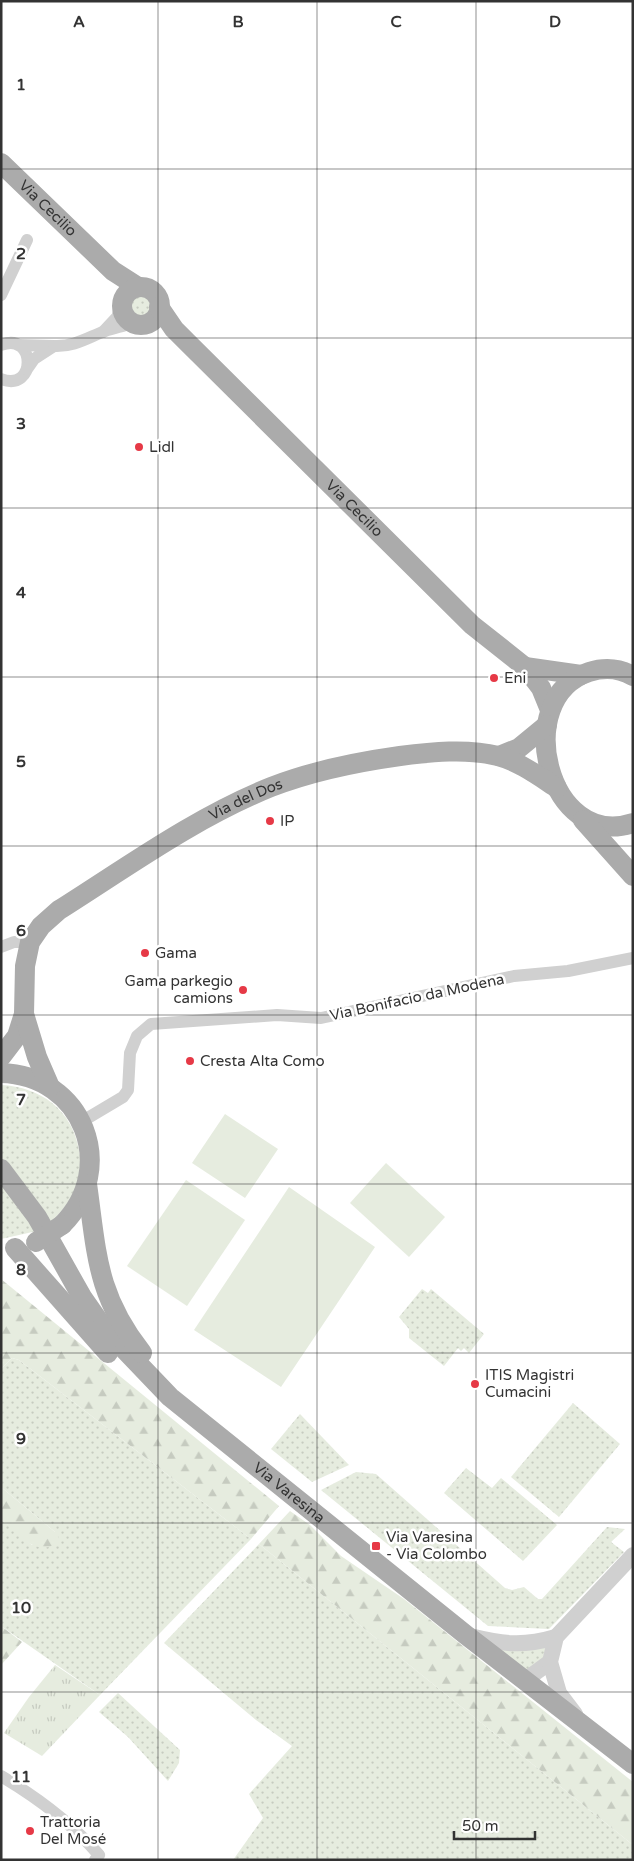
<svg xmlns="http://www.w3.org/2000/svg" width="634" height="1861" viewBox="0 0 634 1861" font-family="'Varela Round',sans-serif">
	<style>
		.grass { fill: url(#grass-dots) }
		.forest { fill: url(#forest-firs) }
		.park { fill: url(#park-tufts) }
		.pitch { fill: #e6ecdf }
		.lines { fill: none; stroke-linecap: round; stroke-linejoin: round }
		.minor { stroke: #d0d0d0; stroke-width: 12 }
		.tertiary { stroke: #d0d0d0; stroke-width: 16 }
		.primary { stroke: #ababab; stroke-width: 20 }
		.primary-bridge { stroke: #ababab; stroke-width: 20 }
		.grid { fill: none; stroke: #333; stroke-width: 1; stroke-opacity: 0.55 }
		.poi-dot { fill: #e63946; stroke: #fff; stroke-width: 2 }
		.labels { text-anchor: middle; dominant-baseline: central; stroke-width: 5; stroke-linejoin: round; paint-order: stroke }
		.street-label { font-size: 15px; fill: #333; stroke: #fff }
		.poi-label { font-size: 15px; fill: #333; stroke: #fff; text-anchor: start }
		.grid-label { font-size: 16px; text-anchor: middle; font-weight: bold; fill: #333; stroke: #fff; stroke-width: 5; stroke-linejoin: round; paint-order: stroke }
	</style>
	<defs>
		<pattern id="grass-dots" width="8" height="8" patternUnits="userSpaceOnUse" patternTransform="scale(1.25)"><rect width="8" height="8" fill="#e6ecdf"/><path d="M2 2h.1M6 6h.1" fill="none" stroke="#c6cbc0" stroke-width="1.8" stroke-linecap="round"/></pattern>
		<pattern id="forest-firs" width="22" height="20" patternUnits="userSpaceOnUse" patternTransform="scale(1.25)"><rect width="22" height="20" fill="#e6ecdf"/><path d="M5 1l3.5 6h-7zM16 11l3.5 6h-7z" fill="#c6cbc0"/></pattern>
		<pattern id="park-tufts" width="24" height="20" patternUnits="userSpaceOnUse" patternTransform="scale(1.25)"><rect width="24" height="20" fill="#e6ecdf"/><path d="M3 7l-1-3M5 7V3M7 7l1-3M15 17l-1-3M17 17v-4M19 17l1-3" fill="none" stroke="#c6cbc0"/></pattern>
	</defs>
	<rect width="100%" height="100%" fill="#fff"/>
	<g class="grass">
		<circle cx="141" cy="306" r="11"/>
		<path d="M1 1085C41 1087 72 1110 79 1150 81 1159 82 1171 79 1180 74 1198 62 1211 49 1224L18 1176 1 1158Z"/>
		<path d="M1 1180 37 1231 1 1239Z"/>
		<path d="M422 1289 428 1293 431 1289 484 1334 469 1353 464 1348 461 1351 458 1348 444 1366 409 1338V1329L399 1317Z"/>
		<path d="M12 1358 19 1360 251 1539 100 1695 1 1626V1519L32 1545 55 1532 1 1487V1369Z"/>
		<path d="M573 1403 620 1444 559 1517 511 1477Z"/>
		<path d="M300 1414 349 1465 312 1482 271 1449Z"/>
		<path d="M466 1468 492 1488 501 1478 557 1525 523 1561 444 1493Z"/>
		<path d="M356 1472 376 1474 505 1588 512 1590 524 1587 538 1599H542L607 1527 625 1529 611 1542 624 1552 549 1629 488 1626 321 1490Z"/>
		<path d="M259 1544 633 1845V1860H233L263 1818 249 1794 292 1746 256 1720 164 1643Z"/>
		<path d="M551 1643 538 1668 531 1674 500 1650Z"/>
		<path d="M118 1693 180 1750 179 1763 168 1781 128 1737 99 1712Z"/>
	</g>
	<g class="forest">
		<path d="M1 1279 279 1506 251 1539 19 1360 12 1358 1 1369Z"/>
		<path d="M1 1487 55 1532 59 1538 57 1543C36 1558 16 1532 1 1519Z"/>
		<path d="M290 1511 310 1525 341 1556 404 1599 633 1782V1845L259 1544Z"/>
		<path d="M1 1626 22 1642 1 1665Z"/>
	</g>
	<path class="park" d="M55 1665 100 1695 42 1756 4 1733 29 1697Z"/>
	<g class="pitch">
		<path d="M225 1114 278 1149 245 1198 192 1163Z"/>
		<path d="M386 1163 445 1217 409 1257 350 1203Z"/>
		<path d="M186 1180 245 1220 187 1306 127 1266Z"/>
		<path d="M289 1187 375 1247 281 1387 194 1330Z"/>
	</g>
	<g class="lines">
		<g class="minor">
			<path d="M1 295 27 240"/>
			<path d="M103 332 117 317 122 306"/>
			<path d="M1 345C36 331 37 393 1 379"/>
			<path d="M18 345 54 346 34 359 27 369"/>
			<path d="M54 346C74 347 87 338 105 331 114 328 123 326 132 323"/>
			<path d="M1 947 14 942H30"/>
			<path d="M81 1122 123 1097 128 1090 130 1053 137 1036 151 1024 277 1015 321 1018 514 976 568 971 633 958"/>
			<path d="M1 1776C38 1798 71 1822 99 1855L95 1860"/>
		</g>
		<g class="tertiary">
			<path d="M470 1636C503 1644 522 1647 556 1637"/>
			<path d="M524 1681 550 1662"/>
			<path d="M575 1714 559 1693 550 1662 556 1637 633 1555"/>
		</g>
		<g class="primary">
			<path id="s1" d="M1 163 113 271 138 287"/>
			<circle cx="141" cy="306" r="19"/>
			<path id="s2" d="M159 307 174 329 189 344 472 625 525 667 541 688 550 710"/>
			<path d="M525 667 581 675"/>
			<path d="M633 676C619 668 605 667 589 672 510 698 548 851 633 823"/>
			<path d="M499 756 519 748 547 725"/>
			<path d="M583 820 633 876"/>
			<path d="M1 1057 17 1036 24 1014"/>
			<path d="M1 1073C83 1075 119 1168 62 1225"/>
			<path id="s3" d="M50 1087 37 1057 24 1014 25 966 30 942 41 926 59 910C127 867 196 817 271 787 312 771 357 762 400 756 431 752 467 748 498 756 518 761 540 777 557 788"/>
			<path id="s4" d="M1 1169 37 1217 82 1297 103 1327 170 1397 466 1635 633 1764"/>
			<path d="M87 1184C97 1254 96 1294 142 1353"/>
			<path d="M15 1248 108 1353"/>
		</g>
		<path class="primary-bridge" d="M36 1242 62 1225"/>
	</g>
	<path class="grid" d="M158 1V1860M317 1V1860M476 1V1860M1 169H633M1 338H633M1 508H633M1 677H633M1 846H633M1 1015H633M1 1184H633M1 1353H633M1 1523H633M1 1692H633"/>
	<g class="poi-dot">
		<circle cx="139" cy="447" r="5"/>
		<circle cx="494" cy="678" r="5"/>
		<circle cx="270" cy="821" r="5"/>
		<circle cx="145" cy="953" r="5"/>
		<circle cx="243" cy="990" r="5"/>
		<circle cx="190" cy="1061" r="5"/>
		<circle cx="475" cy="1384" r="5"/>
		<rect x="371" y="1541" width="10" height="10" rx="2.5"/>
		<circle cx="30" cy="1831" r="5"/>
	</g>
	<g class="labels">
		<g class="street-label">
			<text stroke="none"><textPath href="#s1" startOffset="65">Via Cecilio</textPath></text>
			<text stroke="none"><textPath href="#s2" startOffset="281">Via Cecilio</textPath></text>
			<text stroke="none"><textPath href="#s3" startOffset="411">Via del Dos</textPath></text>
			<text transform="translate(417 997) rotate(-12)">Via Bonifacio da Modena</text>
			<text stroke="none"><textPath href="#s4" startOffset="438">Via Varesina</textPath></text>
		</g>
		<g class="poi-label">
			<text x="149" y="447">Lidl</text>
			<text x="504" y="678">Eni</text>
			<text x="280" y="821">IP</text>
			<text x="155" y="953">Gama</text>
			<text x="233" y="981" text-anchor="end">Gama parkegio<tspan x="233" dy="17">camions</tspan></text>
			<text x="200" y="1061">Cresta Alta Como</text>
			<text x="485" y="1375">ITIS Magistri<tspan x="485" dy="17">Cumacini</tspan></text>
			<text x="386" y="1537">Via Varesina<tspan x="386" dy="17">- Via Colombo</tspan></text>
			<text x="40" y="1822">Trattoria<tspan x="40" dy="17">Del Mosé</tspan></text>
		</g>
	</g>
	<g class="grid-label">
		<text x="79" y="27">A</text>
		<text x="238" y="27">B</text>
		<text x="396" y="27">C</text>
		<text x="555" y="27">D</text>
		<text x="21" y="90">1</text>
		<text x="21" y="259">2</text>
		<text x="21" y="429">3</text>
		<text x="21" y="598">4</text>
		<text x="21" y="767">5</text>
		<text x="21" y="936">6</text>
		<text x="21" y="1105">7</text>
		<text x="21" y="1275">8</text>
		<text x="21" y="1444">9</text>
		<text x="21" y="1613">10</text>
		<text x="21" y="1782">11</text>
	</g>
	<rect width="634" height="1861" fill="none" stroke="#333333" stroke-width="5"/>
	<path d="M454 1831v8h81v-8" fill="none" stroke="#333333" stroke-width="2.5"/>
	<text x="462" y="1831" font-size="15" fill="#333333" stroke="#ffffff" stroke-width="4" paint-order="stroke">50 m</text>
</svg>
